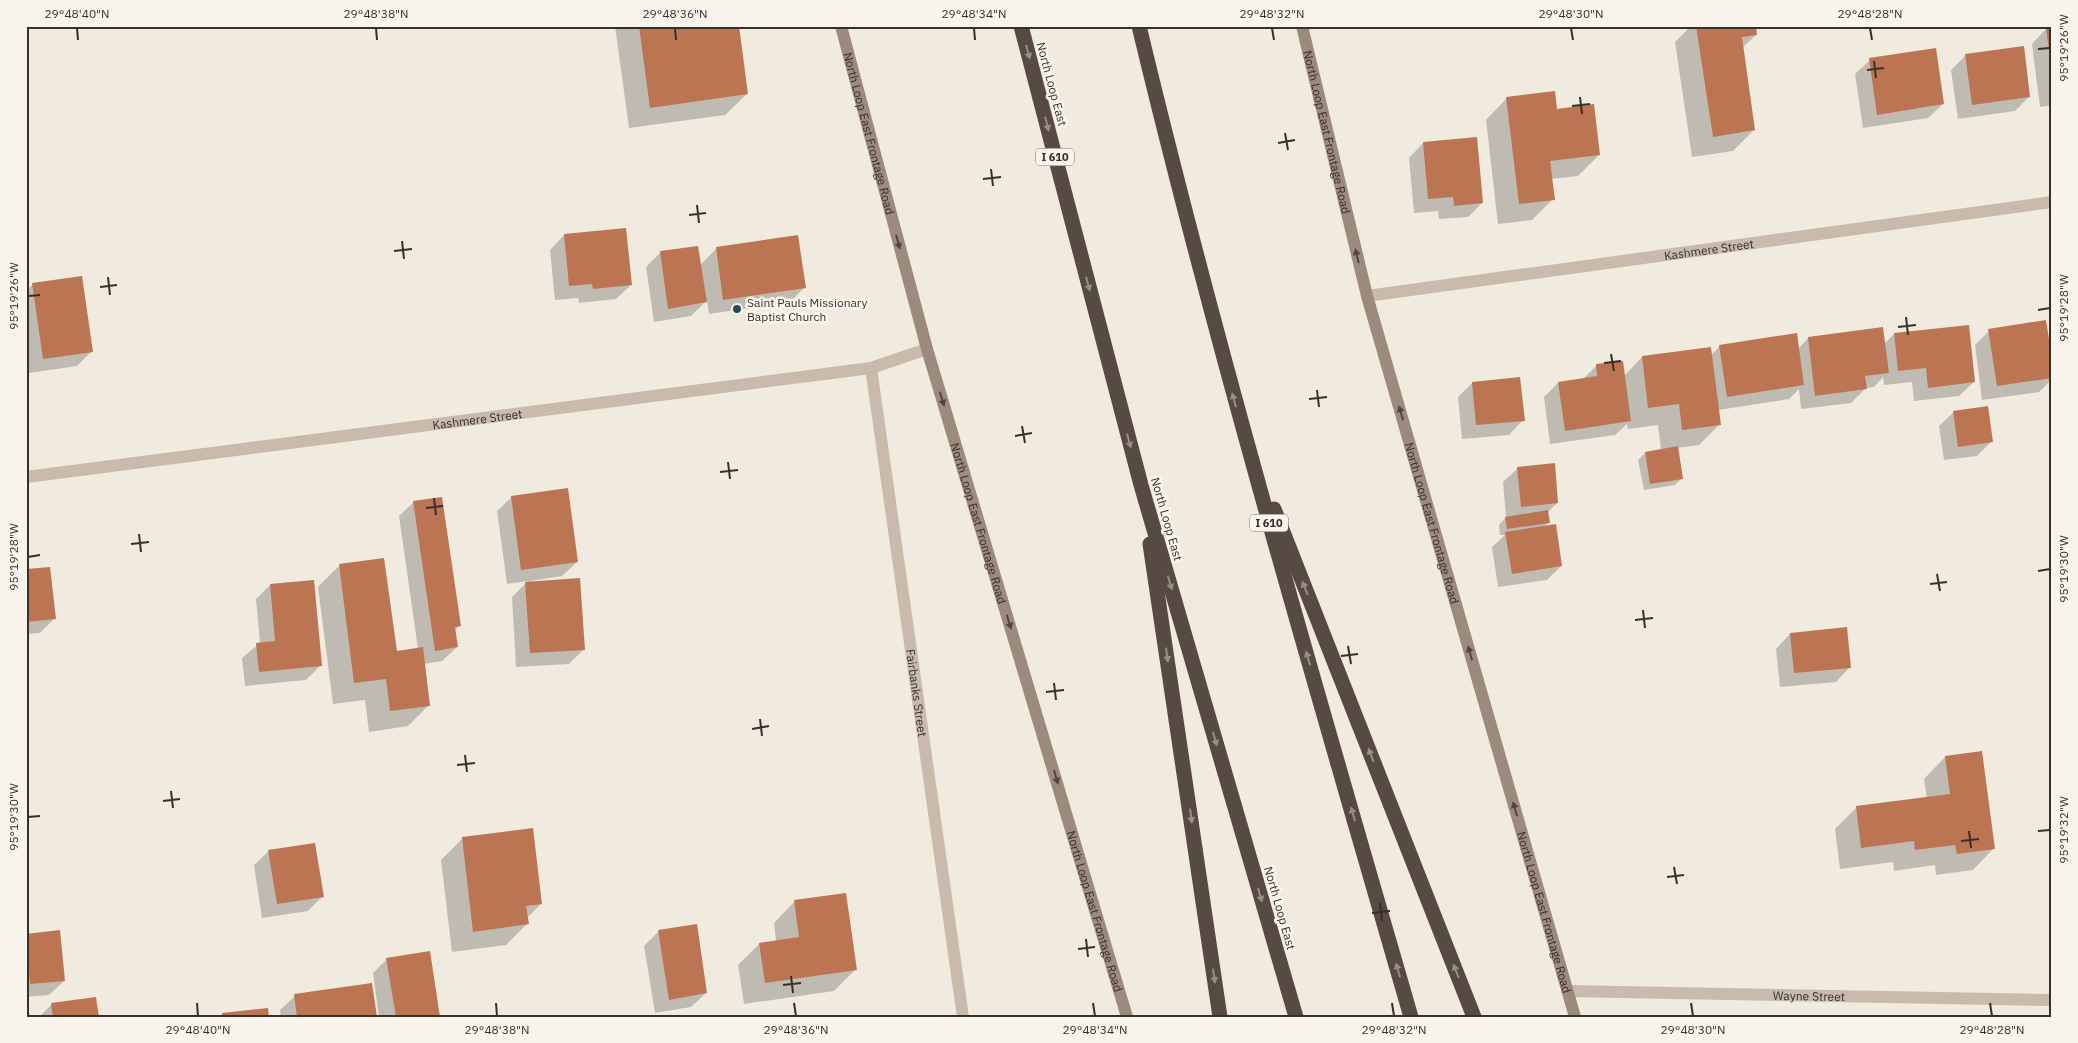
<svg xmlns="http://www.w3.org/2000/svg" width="2078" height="1043" viewBox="0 0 2078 1043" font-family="'IBM Plex Sans',sans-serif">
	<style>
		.shadow { fill: #0003 }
		.building { fill: #bc7552 }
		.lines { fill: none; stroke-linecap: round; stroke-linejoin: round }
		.street { stroke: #c8bbac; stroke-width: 12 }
		.secondary { stroke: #9c8b7d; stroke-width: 12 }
		.highway { stroke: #574a42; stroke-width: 15 }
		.oneway { fill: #988e86 }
		.oneway2 { fill: #50463f }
		.ticks { fill: none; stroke: #372f2a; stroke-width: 2 }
		.poi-dot { fill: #234e55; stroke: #f9f4eb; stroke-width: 2 }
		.labels { text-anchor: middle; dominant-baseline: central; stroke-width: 5; stroke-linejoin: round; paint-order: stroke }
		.shield { fill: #f9f4eb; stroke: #716a64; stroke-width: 1 }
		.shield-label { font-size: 11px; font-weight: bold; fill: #372f2a }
		.street-label { font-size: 12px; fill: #372f2a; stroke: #f9f4eb }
		.poi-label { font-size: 12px; fill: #372f2a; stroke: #f9f4eb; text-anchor: start }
		.neatline { fill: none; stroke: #372f2a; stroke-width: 2 }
		.ticks-label { font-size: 12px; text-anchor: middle; fill: #372f2a }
	</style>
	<rect width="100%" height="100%" fill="#f1eadf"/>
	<g class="shadow">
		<path d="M615 26H737L747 94 725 115 629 128Z"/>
		<path d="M1691 26H1754L1756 35 1742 48 1754 130 1733 151 1692 157 1675 42Z"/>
		<path d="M2046 29H2052V105L2040 107 2032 44Z"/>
		<path d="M1966 55 2029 97 2015 111 1958 119 1951 70Z"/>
		<path d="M1870 60 1943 104 1928 118 1863 128 1855 74Z"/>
		<path d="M1507 98 1556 110 1599 155 1578 176 1551 179 1553 199 1532 220 1498 224 1486 120Z"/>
		<path d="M1423 143 1482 203 1468 217 1439 219 1438 211 1414 213 1409 158Z"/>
		<path d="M564 235 631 285 616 299 579 303 578 298 555 300 550 250Z"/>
		<path d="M716 249 804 288 790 302 709 314 707 300 691 316 654 322 646 267 660 253 700 265Z"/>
		<path d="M33 284 91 352 77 366 29 373 26 352V291Z"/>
		<path d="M1989 331 2052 367V379L2039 392 1982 400 1975 345Z"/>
		<path d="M1894 334 1974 382 1959 396 1914 401 1912 382 1884 385 1883 377 1874 387 1866 388 1851 403 1801 409 1799 389 1789 399 1718 410 1720 424 1699 445 1677 448 1682 478 1675 485 1644 490 1638 460 1645 453 1661 450 1658 425 1628 429 1627 424 1615 435 1550 444 1544 397 1558 383 1583 379 1596 366 1624 376 1642 357 1710 348 1711 355 1720 346 1798 349 1808 338 1884 344Z"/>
		<path d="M1472 383 1523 420 1509 435 1462 439 1458 397Z"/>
		<path d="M1954 412 1992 441 1977 456 1944 460 1939 426Z"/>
		<path d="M1518 468 1557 503 1547 513 1549 522 1544 527 1561 566 1547 580 1498 587 1492 547 1505 535H1500L1499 525 1506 517 1503 482Z"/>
		<path d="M512 497 577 562 562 576 530 581 584 649 569 664 516 667 512 597 528 581 507 584 497 511Z"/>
		<path d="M414 502 460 625 454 631 457 647 442 661 424 664 429 705 408 726 369 732 365 700 333 704 318 587 339 566 396 652 418 649 399 516Z"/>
		<path d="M26 571 55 618 40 633 26 634Z"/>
		<path d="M270 585 321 665 306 680 245 686 242 658 260 643 256 599Z"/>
		<path d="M1790 634 1850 667 1836 682 1780 687 1776 649Z"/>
		<path d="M1981 752 1994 848 1973 870 1936 875 1935 865 1894 871 1893 862 1840 869 1835 829 1856 808 1927 798 1924 779 1945 757Z"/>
		<path d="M532 830 541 904 527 918V924L506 945 452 952 441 860 462 839Z"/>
		<path d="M269 851 323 896 308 911 262 918 254 865Z"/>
		<path d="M795 901 855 970 834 991 744 1004 738 965 759 944 776 941 774 923Z"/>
		<path d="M659 931 706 993 691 1007 655 1013 644 946Z"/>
		<path d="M26 935 64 981 49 995 26 997Z"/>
		<path d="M387 959 439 1017H379L373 973Z"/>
		<path d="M295 996 376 1017H281L280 1010Z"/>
		<path d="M52 1004 98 1017H39Z"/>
	</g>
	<g class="building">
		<path d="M639 26H739L748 94 650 108Z"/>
		<path d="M1696 26H1756L1757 35 1742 37 1755 130 1713 137Z"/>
		<path d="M2052 27V66H2051L2046 28Z"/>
		<path d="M2024 46 2030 97 1972 105 1965 54Z"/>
		<path d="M1936 48 1944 104 1877 115 1869 58Z"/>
		<path d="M1555 91 1557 109 1594 104 1600 155 1550 161 1555 200 1519 204 1506 97Z"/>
		<path d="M1477 137 1483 203 1454 206 1453 197 1428 199 1423 142Z"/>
		<path d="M626 228 632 285 593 289 592 284 569 286 564 234Z"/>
		<path d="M798 235 806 288 723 300 716 247Z"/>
		<path d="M698 246 707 302 668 309 660 251Z"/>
		<path d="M82 276 93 352 43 359 32 283Z"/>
		<path d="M2046 320 2052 358V378L1997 386 1988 329Z"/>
		<path d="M1969 325 1975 382 1928 388 1926 368 1898 371 1894 333Z"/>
		<path d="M1883 327 1889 373 1865 376 1867 389 1815 396 1808 337Z"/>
		<path d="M1797 333 1804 385 1727 397 1719 345Z"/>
		<path d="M1711 347 1721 425 1682 430 1679 404 1648 408 1642 356Z"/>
		<path d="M1623 361 1631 421 1565 431 1558 382 1597 376 1596 364Z"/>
		<path d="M1520 377 1525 421 1476 425 1472 382Z"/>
		<path d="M1988 406 1993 442 1958 447 1953 411Z"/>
		<path d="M1678 446 1683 479 1650 484 1645 452Z"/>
		<path d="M1555 463 1558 503 1521 507 1517 467Z"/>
		<path d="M568 488 578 562 521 570 511 496Z"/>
		<path d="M442 497 461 626 455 627 458 647 435 651 413 501Z"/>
		<path d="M1548 510 1550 523 1507 529 1505 517Z"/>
		<path d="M1556 524 1562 566 1512 574 1505 532Z"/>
		<path d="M384 558 397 651 423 647 430 706 390 711 386 679 354 683 339 564Z"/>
		<path d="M50 567 56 619 26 622V569Z"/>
		<path d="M580 578 585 650 530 653 525 582Z"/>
		<path d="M314 580 322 666 259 672 256 643 275 641 270 584Z"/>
		<path d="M1847 627 1851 668 1794 673 1790 633Z"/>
		<path d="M1982 751 1995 849 1957 854 1955 845 1915 850 1914 841 1861 848 1856 806 1950 794 1945 756Z"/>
		<path d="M533 828 542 904 526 906 529 924 473 932 462 837Z"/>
		<path d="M315 843 324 897 277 904 268 850Z"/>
		<path d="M846 893 857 970 765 983 759 943 799 937 794 900Z"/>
		<path d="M697 924 707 993 669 1000 658 930Z"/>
		<path d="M60 930 65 981 30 984 26 934Z"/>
		<path d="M430 951 440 1017H396L386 958Z"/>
		<path d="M372 983 377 1017H297L294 994Z"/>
		<path d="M96 997 99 1017H53L51 1003Z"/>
		<path d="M26 1007H28L30 1017H26Z"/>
		<path d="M268 1008 269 1017H222V1013Z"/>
	</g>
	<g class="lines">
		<g class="street">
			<path id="s1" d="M1367 296 2052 202"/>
			<path id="s2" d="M871 368 963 1017"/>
			<path id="s3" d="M26 477 871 368 927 349"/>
			<path id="s4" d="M1568 991 2052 1000"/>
		</g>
		<g class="secondary">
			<path id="s5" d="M841 26 927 349 1127 1017"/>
			<path id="s6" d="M1302 26 1367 296 1575 1017"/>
		</g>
		<g class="highway">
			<path d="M1021 26 1141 485 1296 1017"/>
			<path d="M1139 26C1219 359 1316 688 1411 1017"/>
			<path d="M1274 509 1474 1017"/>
			<path d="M1150 544 1220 1017"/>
		</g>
	</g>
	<defs><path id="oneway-solid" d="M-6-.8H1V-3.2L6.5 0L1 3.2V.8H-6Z" transform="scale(1.25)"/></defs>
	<g class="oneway">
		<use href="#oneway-solid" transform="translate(1028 52) rotate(75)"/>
		<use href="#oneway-solid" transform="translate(1047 124) rotate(76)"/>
		<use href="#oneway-solid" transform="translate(1088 284) rotate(75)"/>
		<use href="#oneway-solid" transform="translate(1234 400) rotate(-105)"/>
		<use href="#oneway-solid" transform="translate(1129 441) rotate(75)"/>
		<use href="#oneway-solid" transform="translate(1170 583) rotate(74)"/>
		<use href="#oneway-solid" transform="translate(1305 588) rotate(-111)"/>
		<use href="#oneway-solid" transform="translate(1167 655) rotate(82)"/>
		<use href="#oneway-solid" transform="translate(1308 658) rotate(-106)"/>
		<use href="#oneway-solid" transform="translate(1215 739) rotate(74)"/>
		<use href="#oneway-solid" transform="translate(1371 755) rotate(-111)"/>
		<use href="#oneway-solid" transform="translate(1353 814) rotate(-106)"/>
		<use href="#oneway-solid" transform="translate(1191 816) rotate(82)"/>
		<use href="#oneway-solid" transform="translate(1260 895) rotate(74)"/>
		<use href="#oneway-solid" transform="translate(1398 970) rotate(-106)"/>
		<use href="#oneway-solid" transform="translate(1456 971) rotate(-111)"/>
		<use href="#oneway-solid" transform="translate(1214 976) rotate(82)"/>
	</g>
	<g class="oneway2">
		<use href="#oneway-solid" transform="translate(898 242) rotate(75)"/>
		<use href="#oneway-solid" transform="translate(1357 256) rotate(-103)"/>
		<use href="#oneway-solid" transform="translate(942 399) rotate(73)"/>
		<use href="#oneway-solid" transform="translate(1401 413) rotate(-106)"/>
		<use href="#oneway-solid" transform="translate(1009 622) rotate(73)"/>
		<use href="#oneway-solid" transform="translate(1470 653) rotate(-106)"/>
		<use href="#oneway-solid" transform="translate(1056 777) rotate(74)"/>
		<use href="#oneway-solid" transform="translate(1515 809) rotate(-106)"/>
	</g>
	<path class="ticks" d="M77 28 78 40M376 28 377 40M675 28 676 40M974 28 975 40M1272 28 1274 40M1571 28 1573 40M1870 28 1872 40M2038 49 2050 48M1874 61 1876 78M1867 70 1884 68M1580 97 1582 114M1572 106 1590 104M1285 133 1288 150M1278 143 1295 140M991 169 993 186M983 179 1001 177M697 205 699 223M689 215 706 213M402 241 404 259M394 251 412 249M108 277 110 295M100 287 117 285M28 296 40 295M2038 310 2050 308M1906 317 1908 335M1898 327 1916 325M1611 354 1614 371M1604 363 1621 361M1317 390 1319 407M1309 399 1327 397M1022 426 1025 443M1015 436 1032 433M728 462 730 479M720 472 738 470M434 498 436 515M426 508 443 506M139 534 141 552M131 544 149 542M28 557 40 555M2038 571 2050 569M1937 574 1940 591M1930 584 1947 582M1643 610 1645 628M1635 620 1653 618M1348 646 1351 664M1341 656 1358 654M1054 683 1056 700M1046 692 1064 690M760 719 762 736M752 729 769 726M465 755 467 772M457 765 475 763M171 791 173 808M163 801 180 799M28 817 40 816M1969 831 1971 848M2038 831 2050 830M1961 841 1979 839M1674 867 1677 884M1667 877 1684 875M1380 903 1382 921M1372 913 1390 911M1086 939 1088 957M1078 949 1095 947M791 976 793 993M783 985 801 983M197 1003 198 1016M496 1003 497 1016M794 1003 796 1016M1093 1003 1095 1016M1392 1003 1394 1016M1691 1003 1693 1016M1990 1003 1992 1016"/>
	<circle class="poi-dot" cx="737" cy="309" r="5"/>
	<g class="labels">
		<g class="shield">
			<rect x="1036" y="148.5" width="38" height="17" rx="4"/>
			<rect x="1250" y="514.5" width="38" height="17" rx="4"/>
		</g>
		<g class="shield-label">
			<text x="1055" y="157">I 610</text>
			<text x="1269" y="523">I 610</text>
		</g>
		<g class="street-label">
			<text transform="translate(1052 84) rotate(75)">North Loop East</text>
			<text stroke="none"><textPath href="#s6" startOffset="109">North Loop East Frontage Road</textPath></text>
			<text stroke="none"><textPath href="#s5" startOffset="111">North Loop East Frontage Road</textPath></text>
			<text stroke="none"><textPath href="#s1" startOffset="345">Kashmere Street</textPath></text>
			<text stroke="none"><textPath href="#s3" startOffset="455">Kashmere Street</textPath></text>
			<text transform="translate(1167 519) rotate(74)">North Loop East</text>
			<text stroke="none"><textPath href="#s5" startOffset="516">North Loop East Frontage Road</textPath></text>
			<text stroke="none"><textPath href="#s6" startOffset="514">North Loop East Frontage Road</textPath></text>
			<text stroke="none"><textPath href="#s2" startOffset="328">Fairbanks Street</textPath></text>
			<text transform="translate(1280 908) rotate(74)">North Loop East</text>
			<text stroke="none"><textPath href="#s5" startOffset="921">North Loop East Frontage Road</textPath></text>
			<text stroke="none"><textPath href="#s6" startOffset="919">North Loop East Frontage Road</textPath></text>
			<text stroke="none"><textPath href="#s4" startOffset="241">Wayne Street</textPath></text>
		</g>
		<g class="poi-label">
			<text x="747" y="302">Saint Pauls Missionary<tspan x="747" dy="14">Baptist Church</tspan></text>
		</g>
	</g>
	<rect width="2078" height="1043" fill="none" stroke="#f9f4eb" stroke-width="55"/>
	<rect x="28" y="28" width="2022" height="988" class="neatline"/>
	<g class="ticks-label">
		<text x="77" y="18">29°48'40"N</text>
		<text x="376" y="18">29°48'38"N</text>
		<text x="675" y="18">29°48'36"N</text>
		<text x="974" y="18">29°48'34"N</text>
		<text x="1272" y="18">29°48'32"N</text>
		<text x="1571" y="18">29°48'30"N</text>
		<text x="1870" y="18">29°48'28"N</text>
		<text transform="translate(2064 48) rotate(-90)" y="4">95°19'26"W</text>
		<text transform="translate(14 296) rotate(-90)" y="4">95°19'26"W</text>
		<text transform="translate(2064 308) rotate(-90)" y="4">95°19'28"W</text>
		<text transform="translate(14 557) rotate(-90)" y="4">95°19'28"W</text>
		<text transform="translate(2064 569) rotate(-90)" y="4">95°19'30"W</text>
		<text transform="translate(14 817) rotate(-90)" y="4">95°19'30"W</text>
		<text transform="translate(2064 830) rotate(-90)" y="4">95°19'32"W</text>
		<text x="198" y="1034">29°48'40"N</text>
		<text x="497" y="1034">29°48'38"N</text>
		<text x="796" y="1034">29°48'36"N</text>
		<text x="1095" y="1034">29°48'34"N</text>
		<text x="1394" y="1034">29°48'32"N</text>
		<text x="1693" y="1034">29°48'30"N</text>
		<text x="1992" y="1034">29°48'28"N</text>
	</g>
</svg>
